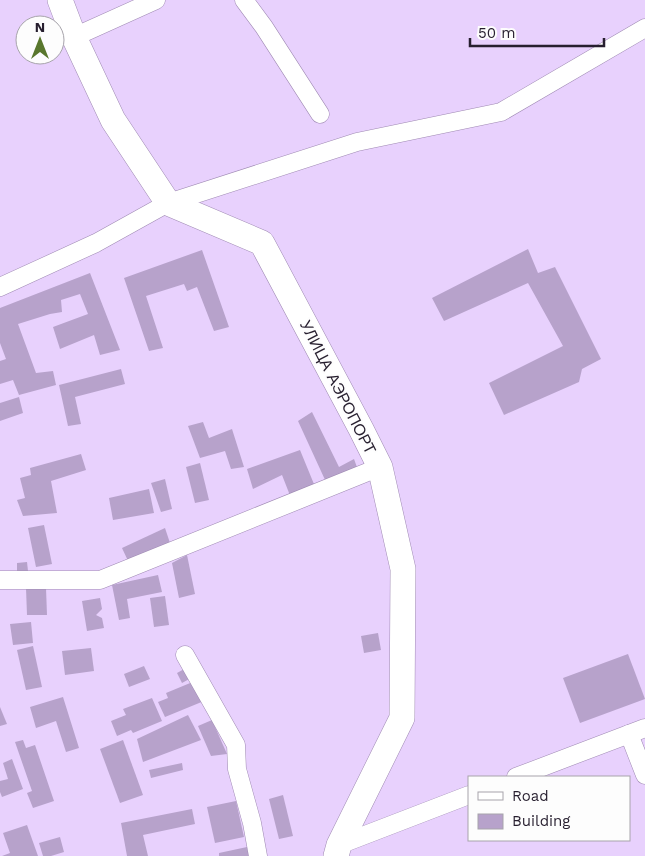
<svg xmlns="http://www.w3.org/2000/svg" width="645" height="856" viewBox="0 0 645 856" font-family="'Work Sans',sans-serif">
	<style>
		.building { fill: #b7a2cb }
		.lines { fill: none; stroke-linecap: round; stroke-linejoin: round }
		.minor-casing { stroke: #9f8ab3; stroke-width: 19 }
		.secondary-casing { stroke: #9f8ab3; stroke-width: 26 }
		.minor { stroke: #fff; stroke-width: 18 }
		.secondary { stroke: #fff; stroke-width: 25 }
		.labels { text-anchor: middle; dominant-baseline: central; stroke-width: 4; stroke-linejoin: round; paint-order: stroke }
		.street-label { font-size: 16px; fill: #271f2f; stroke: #fdfdfd }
	</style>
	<rect width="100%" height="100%" fill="#e8d1fd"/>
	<g class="building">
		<path d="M528 249 538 273 555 267 601 359 582 369 579 382 504 415 489 383 563 346 528 283 444 321 432 298Z"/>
		<path d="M202 250 229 327 214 331 197 287 187 291 184 284 146 296 163 348 149 351 124 278Z"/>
		<path d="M90 273 120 350 100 355 94 335 60 349 53 327 88 314 80 294 61 300 62 312 50 314 18 324 36 373 53 371 56 385 19 395 13 380 0 384V361L6 359 0 343V308Z"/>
		<path d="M121 369 125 384 75 397 81 424 68 426 59 385Z"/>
		<path d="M19 397 23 413 0 421V403Z"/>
		<path d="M312 412 339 467 354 459 358 470 326 482 298 421Z"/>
		<path d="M203 422 209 438 232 429 244 467 231 469 225 451 200 458 188 426Z"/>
		<path d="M300 450 316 489 291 498 282 475 253 489 247 469Z"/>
		<path d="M81 454 86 470 51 481 57 513 23 516 17 500 25 498 20 478 31 475 30 468Z"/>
		<path d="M200 463 209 500 195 503 186 467Z"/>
		<path d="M165 479 172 509 161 512 151 483Z"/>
		<path d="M149 489 154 513 113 520 109 498Z"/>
		<path d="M44 525 52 564 36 567 28 528Z"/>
		<path d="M165 528 171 546 129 563 122 548Z"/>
		<path d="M187 555 195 594 179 598 172 563Z"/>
		<path d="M27 562 28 571 17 572V563Z"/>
		<path d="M158 575 162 592 127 599 130 618 119 620 112 585Z"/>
		<path d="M26 588H46L47 615H27Z"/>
		<path d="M165 596 169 625 154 627 150 598Z"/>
		<path d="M100 598 102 609 96 615 102 618 104 628 87 631 82 601Z"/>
		<path d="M31 622 33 643 13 645 10 624Z"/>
		<path d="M378 633 381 650 364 653 361 636Z"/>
		<path d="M33 646 42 687 26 690 17 650Z"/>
		<path d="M91 648 94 671 65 675 62 651Z"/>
		<path d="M628 654 645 699 580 723 563 678Z"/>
		<path d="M144 666 150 679 129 687 124 674Z"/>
		<path d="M186 668 191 678 182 683 177 673Z"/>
		<path d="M195 681 204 701 165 717 158 702 168 698 166 693Z"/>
		<path d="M63 697 79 748 66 752 56 721 36 728 30 707Z"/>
		<path d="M152 698 162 721 133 733 131 730 117 736 111 721 126 715 123 709Z"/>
		<path d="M0 707 7 724 0 726Z"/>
		<path d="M188 715 201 740 143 762 137 739Z"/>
		<path d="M212 720 227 754 211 756 198 726Z"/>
		<path d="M23 740 26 748 35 745 54 801 33 808 27 793 32 791 15 742Z"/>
		<path d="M123 740 143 795 120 803 100 749Z"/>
		<path d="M12 759 23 789 2 797 0 792V781L8 779 3 763Z"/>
		<path d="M182 763 183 770 151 778 149 770Z"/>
		<path d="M283 795 293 836 279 839 269 799Z"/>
		<path d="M236 801 244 837 215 843 207 807Z"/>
		<path d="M192 809 195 824 143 835 148 856H127L121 823Z"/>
		<path d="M27 825 38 856H2L10 853 3 833Z"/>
		<path d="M60 837 64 852 51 856H43L39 843Z"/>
		<path d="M247 847 249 856H219V853Z"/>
	</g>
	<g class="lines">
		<g class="minor-casing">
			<g id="minor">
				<path d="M244 0 264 27 320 114"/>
				<path d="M74 37 156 0"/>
				<path d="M0 287 96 243 168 203 357 142 501 112 645 28"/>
				<path d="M0 580H100L380 467"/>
				<path d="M185 655 236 745 237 769 252 823 258 856"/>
				<path d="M629 734 645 775"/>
				<path d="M516 777 645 728"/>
				<path d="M339 845 469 795"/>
			</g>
		</g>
		<g class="secondary-casing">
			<path id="secondary" d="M60 0 74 37 113 120 168 203 262 243 361 429 380 467 403 569 402 718 339 845 336 856"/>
		</g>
		<use href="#minor" class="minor"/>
		<use href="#secondary" class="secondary"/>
	</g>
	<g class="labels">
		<g class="street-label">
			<text transform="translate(338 387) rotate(63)">УЛИЦА АЭРОПОРТ</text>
		</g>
	</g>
	<rect x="468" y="776" width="162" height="65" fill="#fdfdfd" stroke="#a7a4ab"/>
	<rect x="478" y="792" width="25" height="8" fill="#ffffff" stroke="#a7a4ab"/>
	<text x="512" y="801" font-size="15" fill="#271f2f">Road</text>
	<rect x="478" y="814" width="25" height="15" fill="#b7a2cb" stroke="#a7a4ab"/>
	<text x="512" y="826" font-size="15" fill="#271f2f">Building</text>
	<g transform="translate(40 40)"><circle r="24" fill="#fdfdfd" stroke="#a7a4ab"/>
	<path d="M0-4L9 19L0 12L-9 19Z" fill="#59772d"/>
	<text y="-8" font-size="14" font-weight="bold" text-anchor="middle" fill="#271f2f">N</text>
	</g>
	<path d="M470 38v8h134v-8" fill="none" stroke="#271f2f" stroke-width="2.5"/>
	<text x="478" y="38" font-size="15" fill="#271f2f" stroke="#fdfdfd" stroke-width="4" paint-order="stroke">50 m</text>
</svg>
